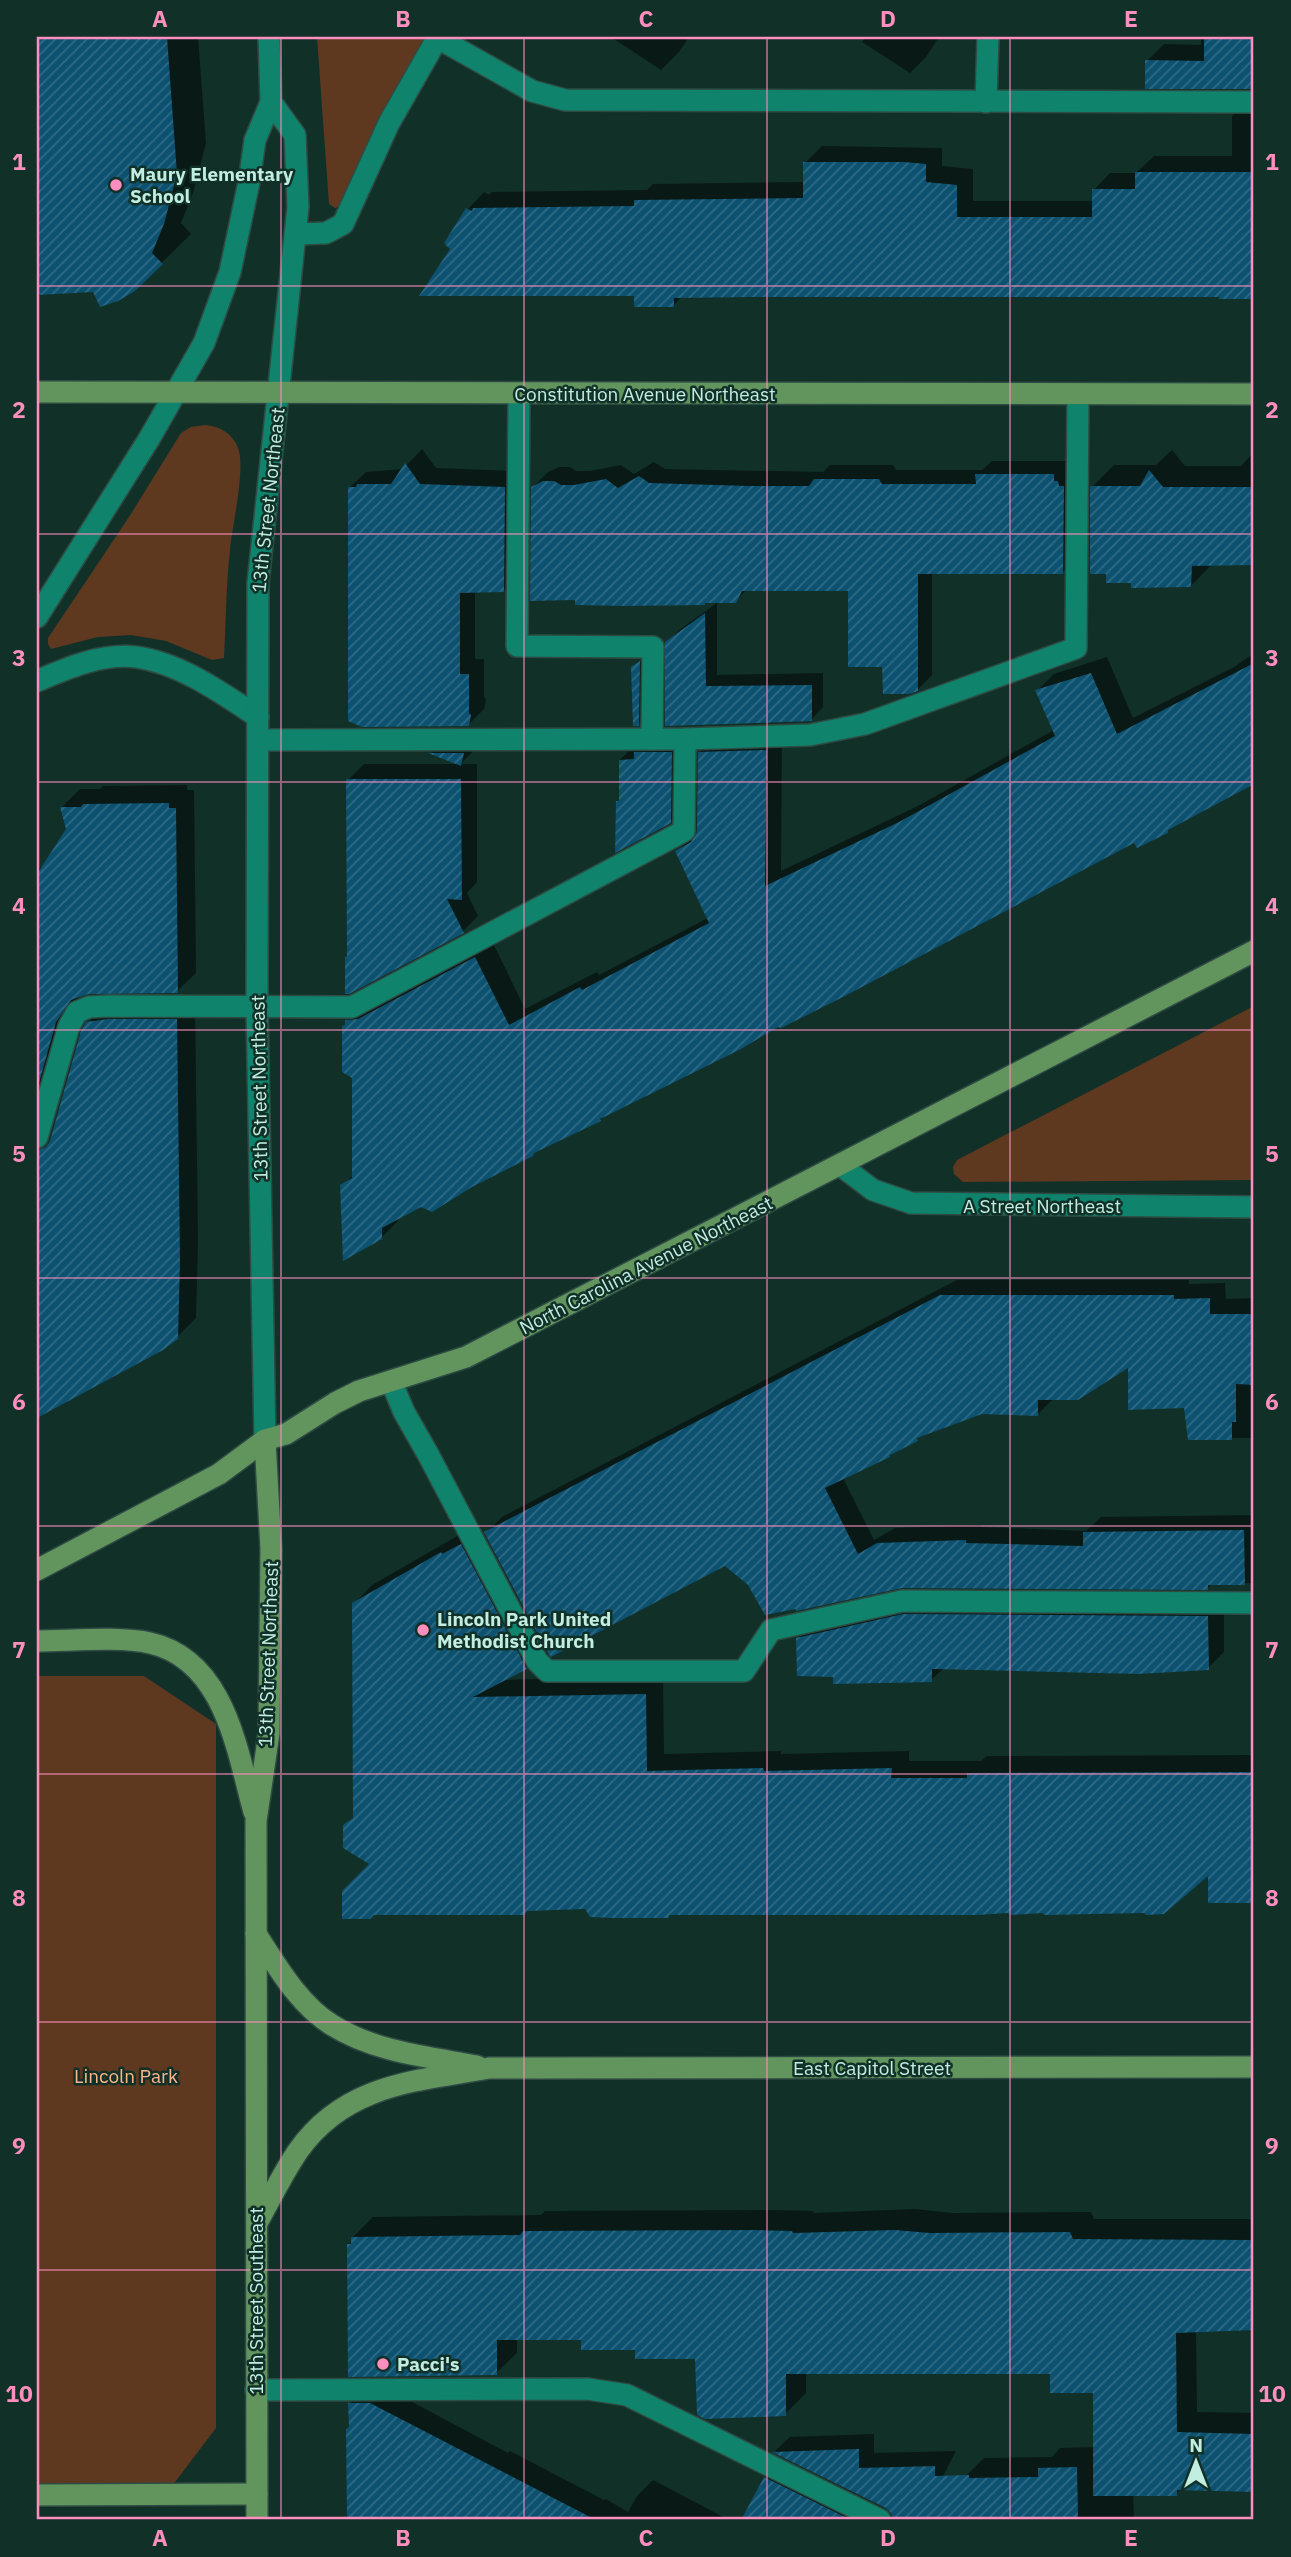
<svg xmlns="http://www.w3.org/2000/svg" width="1291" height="2557" viewBox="0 0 1291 2557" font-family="'IBM Plex Sans',sans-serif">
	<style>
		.green { fill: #5e3920 }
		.shadow { fill: #0007 }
		.building { fill: url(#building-hatch) }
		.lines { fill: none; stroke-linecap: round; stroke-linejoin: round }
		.minor-casing { stroke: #2e4b43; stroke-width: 24 }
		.major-casing { stroke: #2e4b43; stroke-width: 24 }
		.minor { stroke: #0f836c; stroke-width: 21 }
		.major { stroke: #62955e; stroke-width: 21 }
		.grid { fill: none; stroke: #fd8ebe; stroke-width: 2; stroke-opacity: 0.55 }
		.poi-dot { fill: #fd8ebe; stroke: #113028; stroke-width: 2.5 }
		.labels { text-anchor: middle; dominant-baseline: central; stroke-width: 5; stroke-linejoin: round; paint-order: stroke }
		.poi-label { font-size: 19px; font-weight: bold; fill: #c1eee0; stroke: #113028; text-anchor: start }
		.street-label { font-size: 19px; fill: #c1eee0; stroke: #113028 }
		.park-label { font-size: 19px; fill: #ffb687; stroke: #113028 }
		.neatline { fill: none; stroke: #fd8ebe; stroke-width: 2.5 }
		.grid-label { font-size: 23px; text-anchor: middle; font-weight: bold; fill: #fd8ebe }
	</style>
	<defs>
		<pattern id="building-hatch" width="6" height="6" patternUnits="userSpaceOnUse" patternTransform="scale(1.75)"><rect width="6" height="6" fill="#0d5170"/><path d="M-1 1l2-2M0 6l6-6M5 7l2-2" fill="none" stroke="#2e6a84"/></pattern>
	</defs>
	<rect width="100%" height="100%" fill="#113028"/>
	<g class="green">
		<path d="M317 37H425L385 109 340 206 335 208 329 204Z"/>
		<path d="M205 425C220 426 233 434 238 448 246 468 232 526 230 550 226 586 226 622 224 658L212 660 166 641 131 635 98 637 51 649 48 644V638L129 517 181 433 191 427Z"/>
		<path d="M1254 1006V1180L963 1182 954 1174 953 1167 957 1160Z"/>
		<path d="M37 1676H144L216 1724V2428L172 2486H37Z"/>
	</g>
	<g class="shadow">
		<path d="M37 37H198L206 143 193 193 181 223 191 234 134 290 37 294Z"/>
		<path d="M611 37H689L679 52 661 70Z"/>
		<path d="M866 37H939L926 57 910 73 862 42Z"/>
		<path d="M1201 37H1254V87H1146L1147 61 1164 44 1201 45Z"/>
		<path d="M1249 99H1254V297H1221V295L682 296 673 306 636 294 452 248 446 243 468 209 484 192 489 195 492 192 647 190 653 184 805 182V163L822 146 942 148V166L973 169V201H1094V190L1110 173H1136L1154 156H1232V116Z"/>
		<path d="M422 449 436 468 520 471 519 574 504 590 475 591V659H484V697L486 699 484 709 468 725 350 487 366 472 403 469Z"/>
		<path d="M1172 450 1185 466H1241L1254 452V564H1212L1191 586 1132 581 1092 487 1114 465H1156Z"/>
		<path d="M992 461H1068L1077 557 1063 572 932 573V675L917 690 884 665 849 589 746 590 735 601 533 487 548 472 559 467H570L576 471H590L621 465 634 474 654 462 665 469 823 472 830 465H893L896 470H982Z"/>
		<path d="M717 603V675L823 673V707L811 720 667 724V643L679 630Z"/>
		<path d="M655 648 654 708 638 724 632 670Z"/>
		<path d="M1254 653V783L1173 825 1135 841 605 1115 600 1120 421 1205 398 1218V1221L381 1238 342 1186 354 1174V1077L346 1021 363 1004 492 941 525 1009 597 972 599 975 708 918 677 851 699 832 700 752 716 736 782 734 781 871 918 806 1054 730 1037 691 1054 674 1107 657 1133 718 1234 667Z"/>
		<path d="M687 737 686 805 670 822 618 802 621 799 620 760 636 744Z"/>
		<path d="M446 738 476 748 461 764 431 752Z"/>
		<path d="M364 764H477V882L467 893 478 916 462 932 349 955 348 780Z"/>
		<path d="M187 785V790H194L196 973 177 991 88 992 78 996 37 1105V869L45 865 68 830 62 807 80 789H100L103 786Z"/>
		<path d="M195 1002 198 1241 196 1318 177 1337 42 1413 37 1412V1260L69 1241 88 1023 107 1004Z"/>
		<path d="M957 1280H1189V1284L1225 1283 1226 1299 1254 1298V1438H1189L1185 1406 1130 1364 1054 1398 1038 1414H973L923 1434 889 1456 843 1478 874 1540 895 1528 981 1525V1527L1086 1531 1101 1517 1254 1515V1583L1212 1584 1207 1588 749 1584 726 1564 486 1533 502 1517Z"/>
		<path d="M479 1528 544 1650 526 1668 502 1680 663 1676 664 1754 781 1751V1754L909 1751V1761H981L987 1756 1254 1755V1901H1210V1873L1043 1911 670 1914 668 1916 586 1907 372 1864 345 1826 355 1816 354 1604 372 1585 459 1535 460 1537Z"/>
		<path d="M920 1599 1224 1601V1652L1208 1668H944L931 1680 834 1675 798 1639 814 1623Z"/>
		<path d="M916 2209 952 2213 1091 2212 1094 2219H1254V2329L1196 2331 1197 2412 1254 2413V2490L1182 2488 1176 2494H1133L1134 2520H954L963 2479 984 2458 1052 2457 1060 2448 1095 2447 1094 2392 1052 2372 806 2373V2393L785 2414 697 2357 583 2338H517V2353L496 2373 349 2245 352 2238 373 2217 541 2215 545 2211 777 2210 813 2211 814 2213Z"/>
		<path d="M366 2388H386L508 2453 510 2451 604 2500 606 2499 628 2512 637 2496 653 2480 729 2520H346L349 2511 350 2404Z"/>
		<path d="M874 2434V2453L956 2451 933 2495 887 2507 775 2451 790 2437Z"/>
		<path d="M781 2463 875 2520H743L766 2479Z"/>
	</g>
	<g class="building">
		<path d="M37 37H167L177 174 164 224 152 253 163 264 135 291 118 301 100 307 93 292 37 295Z"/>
		<path d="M1204 37H1254V89H1145V60L1204 61Z"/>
		<path d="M803 162H904L926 164V182L957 185V217H1092V189H1135V172H1254V299H1219V297H753L674 298V307H634V296H419L450 249 444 243 466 208 472 211 473 208 634 206V200L803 198Z"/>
		<path d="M405 463 420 484 505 487 504 592 460 593V674H469V713L471 715 469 726 362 727 348 721V487H356L357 484H391Z"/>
		<path d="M1149 470 1163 487H1254V565L1192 566 1191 587 1131 588V583H1106V574H1090V486H1140Z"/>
		<path d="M975 474H1054V481H1058L1059 486H1064L1063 574H918V691L909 694H883L882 667H848V591H742L736 603H705V605L625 606 575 605V600L530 601 531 487 543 481H554L561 485H574L606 479 618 488 639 476 649 483 749 486H809L814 479H879L882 484H976Z"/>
		<path d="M705 613 706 686 812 685V721L665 726V642Z"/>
		<path d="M640 661 639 726H633L631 667Z"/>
		<path d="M1254 663V784L1168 830V833L1137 848 1134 843 843 997 781 1028 778 1027 741 1049 600 1119 601 1121 534 1153 533 1156 472 1187 432 1212 421 1207 382 1228V1239L343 1261 340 1185 352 1178V1078L342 1072V1026L345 1025V1020L358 1019 475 957 509 1025 580 987 582 990 709 923 675 851 691 842 697 832 698 752 767 750 765 886 899 822 1055 736 1035 690 1091 673 1117 734Z"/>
		<path d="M634 752H672L671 823 615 853 616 801H619V760L634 759Z"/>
		<path d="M428 753H464L461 766Z"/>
		<path d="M346 779H461L462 900 447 899 464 933 349 994H345V957H347Z"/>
		<path d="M169 803V808H176L178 993 88 994 71 1000 56 1022 37 1090V874L66 829 60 807H81L83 804Z"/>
		<path d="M108 1019H177L180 1261 178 1339 163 1350 37 1418V1150L46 1147 50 1141 81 1031 86 1022Z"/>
		<path d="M940 1295H1174V1299L1210 1298V1314H1254V1385L1236 1384V1422H1232V1440H1188L1184 1408 1128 1410V1368L1078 1400H1038V1416L982 1414 917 1438 918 1441 890 1455V1457L825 1488 858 1554 877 1543 966 1540V1543L1083 1546V1532L1244 1530 1245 1585H1208V1590L902 1588 796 1611V1609L765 1615 748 1585 725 1566 551 1657 548 1653 484 1532Z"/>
		<path d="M461 1544 527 1669 473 1697 646 1694 647 1771 763 1768 764 1771 892 1768 891 1778H967V1773L1254 1772V1903H1208V1876L1164 1914 1146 1915 1144 1913 1045 1915 1042 1913 1010 1915 1008 1913 976 1915H669V1918H613L590 1917 585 1909 527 1911 525 1915H374L370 1919H342V1891L369 1864 343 1848V1825L353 1818 352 1603 441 1552 442 1554Z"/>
		<path d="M903 1614 1208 1616 1209 1670 1138 1674 932 1669V1682L833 1684V1677L797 1676 796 1638Z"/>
		<path d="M755 2230 792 2231 793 2233 895 2230 930 2233 1070 2232 1073 2239 1254 2240V2330L1176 2333 1177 2432 1254 2434V2492L1177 2490V2496H1093V2393H1050V2374H786V2416L705 2419 697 2415 695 2359H635V2350H581V2340H497V2375L348 2377 347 2244H351V2237L520 2235 523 2231Z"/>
		<path d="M348 2403H370L596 2520H347L346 2429 349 2427Z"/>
		<path d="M859 2449V2468L935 2466V2476L969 2475V2478L1038 2477V2468L1077 2467 1078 2519 893 2520 891 2513 886 2508 772 2452Z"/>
		<path d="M764 2477 851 2520H741Z"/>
	</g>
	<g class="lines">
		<g class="minor-casing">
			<g id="minor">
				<path d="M438 38 532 91 565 100 1254 102"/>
				<path d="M986 102 988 37"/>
				<path d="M296 234 326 233 343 224 389 123 438 37"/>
				<path d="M519 394 517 646 653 647 652 739"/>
				<path d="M37 617 149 439 204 343 230 272 249 182 255 140 271 102 269 37"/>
				<path d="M37 681C67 668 102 653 136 657 180 663 222 693 258 717"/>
				<path d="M258 740 685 739 810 735 865 724 1076 648 1078 394"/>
				<path d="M37 1137 69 1026 77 1012 89 1007 108 1006 352 1007 684 831 685 739"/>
				<path d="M840 1165 873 1190 911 1203 1254 1207"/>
				<path d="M391 1381 404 1412 429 1456 537 1661 547 1671H744L771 1630 902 1601 1254 1603"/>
				<path d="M265 1440 257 1008 258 583 298 207 295 135 271 102"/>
				<path d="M256 2390 588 2389 627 2395 880 2520"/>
			</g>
		</g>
		<g class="major-casing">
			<g id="major">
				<path d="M37 392 1254 394"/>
				<path d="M37 1570 219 1474 265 1440 286 1434 335 1403 359 1391 466 1357 1254 951"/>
				<path d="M37 1641C70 1641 118 1636 150 1643 225 1660 237 1751 254 1812"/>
				<path d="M256 1934C277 1966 299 2005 332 2025 375 2052 428 2057 477 2066"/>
				<path d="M258 2221C271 2198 283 2173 298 2151 345 2084 416 2081 489 2068L1254 2067"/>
				<path d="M37 2495 257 2494"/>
				<path d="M257 2520 256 1821 269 1733 271 1549 265 1440"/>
			</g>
		</g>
		<use href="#minor" class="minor"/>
		<use href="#major" class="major"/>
	</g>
	<path class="grid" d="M281 37V2520M524 37V2520M767 37V2520M1010 37V2520M37 286H1254M37 534H1254M37 782H1254M37 1030H1254M37 1278H1254M37 1526H1254M37 1774H1254M37 2022H1254M37 2270H1254"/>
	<g class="poi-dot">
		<circle cx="116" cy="185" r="7"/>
		<circle cx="423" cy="1630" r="7"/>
		<circle cx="383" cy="2364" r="7"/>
	</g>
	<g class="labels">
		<g class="poi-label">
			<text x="130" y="174">Maury Elementary<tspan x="130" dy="22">School</tspan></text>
			<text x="437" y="1619">Lincoln Park United<tspan x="437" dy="22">Methodist Church</tspan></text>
			<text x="397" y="2364">Pacci's</text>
		</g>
		<g class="street-label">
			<text x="645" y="394">Constitution Avenue Northeast</text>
			<text transform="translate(268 500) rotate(-84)">13th Street Northeast</text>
			<text transform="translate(259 1088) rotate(-91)">13th Street Northeast</text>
			<text x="1042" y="1206">A Street Northeast</text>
			<text transform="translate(646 1265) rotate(-27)">North Carolina Avenue Northeast</text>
			<text transform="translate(268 1654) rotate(-88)">13th Street Northeast</text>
			<text x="872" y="2068">East Capitol Street</text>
			<text transform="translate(256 2301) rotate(-90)">13th Street Southeast</text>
		</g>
		<g class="park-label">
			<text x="126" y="2076">Lincoln Park</text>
		</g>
	</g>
	<rect width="1291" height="2557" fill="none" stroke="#113028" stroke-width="77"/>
	<g transform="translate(1196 2462)" stroke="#113028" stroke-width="5" paint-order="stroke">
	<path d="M0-5L12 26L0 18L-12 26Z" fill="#c1eee0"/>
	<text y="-10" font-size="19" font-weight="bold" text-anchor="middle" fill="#c1eee0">N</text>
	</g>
	<rect x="38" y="38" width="1214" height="2480" class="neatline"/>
	<g class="grid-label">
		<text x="160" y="27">A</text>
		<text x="403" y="27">B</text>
		<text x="646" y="27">C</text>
		<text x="888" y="27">D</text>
		<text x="1131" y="27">E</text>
		<text x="19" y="170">1</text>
		<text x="1272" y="170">1</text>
		<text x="19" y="418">2</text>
		<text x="1272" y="418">2</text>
		<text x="19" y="666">3</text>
		<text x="1272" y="666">3</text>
		<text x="19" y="914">4</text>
		<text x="1272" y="914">4</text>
		<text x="19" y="1162">5</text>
		<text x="1272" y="1162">5</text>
		<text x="19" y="1410">6</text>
		<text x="1272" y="1410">6</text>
		<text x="19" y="1658">7</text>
		<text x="1272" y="1658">7</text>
		<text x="19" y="1906">8</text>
		<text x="1272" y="1906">8</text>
		<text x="19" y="2154">9</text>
		<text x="1272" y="2154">9</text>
		<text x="19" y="2402">10</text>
		<text x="1272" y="2402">10</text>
		<text x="160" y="2546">A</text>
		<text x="403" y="2546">B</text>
		<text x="646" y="2546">C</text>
		<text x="888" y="2546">D</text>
		<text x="1131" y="2546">E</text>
	</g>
</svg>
